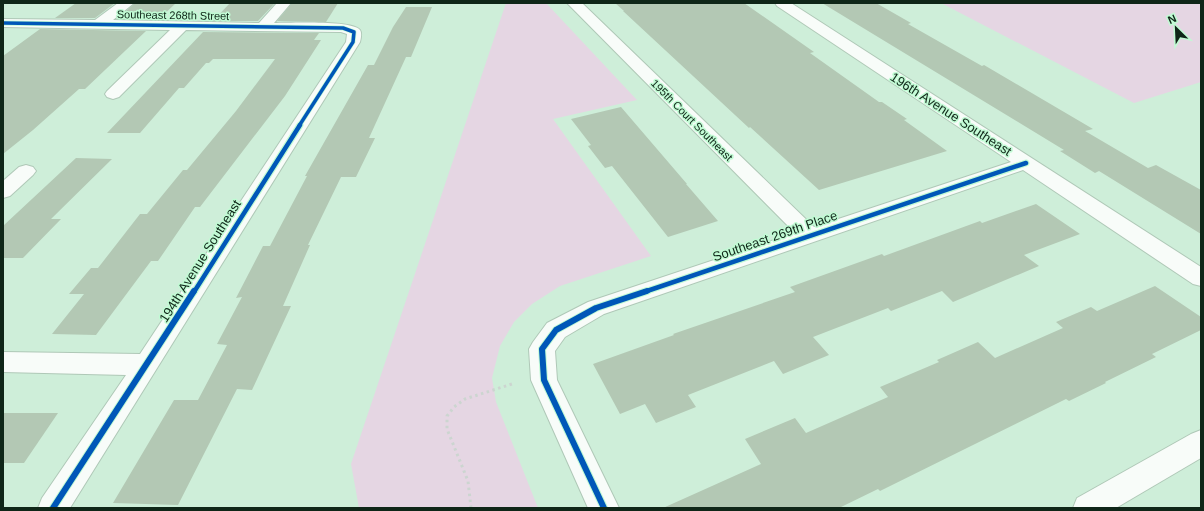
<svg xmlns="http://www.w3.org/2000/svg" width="1204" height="511" viewBox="0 0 1204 511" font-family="Helvetica,sans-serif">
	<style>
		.green { fill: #e5d6e3 }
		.building { fill: #b3c8b4 }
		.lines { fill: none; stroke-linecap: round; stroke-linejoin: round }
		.street-casing { stroke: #afc8b7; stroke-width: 2 }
		.path { stroke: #ccd5d0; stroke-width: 3; stroke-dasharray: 2.5 3.5; stroke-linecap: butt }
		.street { fill: #f8fcf9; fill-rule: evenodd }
		.cycleway-far2-casing { stroke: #c1fbd4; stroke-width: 5 }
		.cycleway-far1-casing { stroke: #c1fbd4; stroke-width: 7 }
		.cycleway-casing { stroke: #c1fbd4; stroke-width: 8 }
		.cycleway-far2 { stroke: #0057b8; stroke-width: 3.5 }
		.cycleway-far1 { stroke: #0057b8; stroke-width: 4.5 }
		.cycleway { stroke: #0057b8; stroke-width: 6 }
		.labels { text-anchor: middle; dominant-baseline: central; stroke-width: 3; stroke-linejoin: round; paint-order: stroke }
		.far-street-label { font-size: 11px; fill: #0f2618; stroke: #c1fbd4 }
		.street-label { font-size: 13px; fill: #0f2618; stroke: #c1fbd4 }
	</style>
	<rect width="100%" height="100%" fill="#ceeed9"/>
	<g class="green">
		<path d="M506 3H546L637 100 553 119 651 256 560 286 532 304 514 322 500 346 492 378 496 402 538 508H359L351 464Z"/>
		<path d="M941 3H1201V82L1134 103Z"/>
	</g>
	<g class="building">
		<path d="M76 3H115L95 18H55Z"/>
		<path d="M135 3H176L159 19H117Z"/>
		<path d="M230 3H275L258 21H213Z"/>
		<path d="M292 3H338L326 22 277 21Z"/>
		<path d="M615 3H744L814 52 810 53 879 102H882L907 119 904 120 947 151 819 190 750 127 749 128 623 11H624Z"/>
		<path d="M822 3H876L911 23 908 24 982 66 984 65 1093 129 1085 131 1148 168 1156 165 1201 190V234L1099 171 1095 173 1060 151 1064 150Z"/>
		<path d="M406 7H432L411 57H406L369 138H375L356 177H341L308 245H310L283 306H291L252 390 237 389 178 505 113 503 174 400H198L227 345 217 344 242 297 236 298 263 246H270L307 176H305L368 65H374L393 27Z"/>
		<path d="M40 29 146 31 85 89H79L33 130 3 154V56Z"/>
		<path d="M203 32 319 33 314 40H321L285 96 200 207H195L158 261H151L96 335 52 334 84 294H69L91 268H98L140 214H147L183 170H187L236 111 275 59H213L209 63H206L184 88H179L140 133H107Z"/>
		<path d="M621 107 687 184H686L718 221 668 237 612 166 605 168 588 146 591 145 571 119Z"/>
		<path d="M76 158 112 159 51 219H61L23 258H3V226Z"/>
		<path d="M1036 204 1080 234 1024 255 1039 266 953 302 942 291 891 311 888 308 813 337 829 355 783 374 774 361 688 395 696 407 656 423 645 404 620 414 593 364 674 335 673 334 795 292 790 287 882 254 884 256 980 221 982 223Z"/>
		<path d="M1155 286 1201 317V330L1152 354 1156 357 1105 382 1106 383 1069 401 1066 399 880 491 878 489 839 508H663L761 464 745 439 795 418 806 433 888 397 880 387 939 362 937 360 978 342 995 358 1063 328 1056 322 1091 307 1097 311Z"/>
		<path d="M3 413H58L24 463H3Z"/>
	</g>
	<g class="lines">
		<g class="street-casing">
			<g id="street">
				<path d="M118 3H134L113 20 259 23 277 3H291L274 23C289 23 352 20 360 30 362 33 361 38 360 42L70 508H38L42 498 126 375 3 372V352L140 354 346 42 347 34 341 32 186 30 119 97 113 99 107 97 105 94 107 91 170 30 3 27V19L95 20Z"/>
				<path d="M567 3H582L814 227 1011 162 777 6 775 3H791L1201 267V286L1193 284 1023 170 604 314 565 337 555 351 557 380 619 508H588L531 380 529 349 533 342 547 323 588 302 795 233Z"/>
				<path d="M26 165 33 167 36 171 33 175 10 196 3 198V181L19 167Z"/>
				<path d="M1201 430V458L1116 508H1073L1077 498 1191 434Z"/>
			</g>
		</g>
		<path class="path" d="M471 508 468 481 447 429V416L454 407 465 399 515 383"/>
		<use href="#street" class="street"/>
		<g class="cycleway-far2-casing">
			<path id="cycleway-far2" d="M3 23 343 28 354 32 353 42 299 126"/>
		</g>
		<g class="cycleway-far1-casing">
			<g id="cycleway-far1">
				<path d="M194 292 300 125"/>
				<path d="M644 292 1026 163"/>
			</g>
		</g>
		<g class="cycleway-casing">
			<g id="cycleway">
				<path d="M53 508 194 291"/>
				<path d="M604 508 544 380 542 349 556 330 596 308 647 291"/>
			</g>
		</g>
		<use href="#cycleway-far2" class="cycleway-far2"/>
		<use href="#cycleway-far1" class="cycleway-far1"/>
		<use href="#cycleway" class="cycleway"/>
	</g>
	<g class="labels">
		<g class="far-street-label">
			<text transform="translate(173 15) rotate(1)">Southeast 268th Street</text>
			<text transform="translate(692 120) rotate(45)">195th Court Southeast</text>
		</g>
		<g class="street-label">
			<text transform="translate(951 114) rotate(33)">196th Avenue Southeast</text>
			<text transform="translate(775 236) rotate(-19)">Southeast 269th Place</text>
			<text transform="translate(200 261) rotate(-58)">194th Avenue Southeast</text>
		</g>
	</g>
	<rect width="1204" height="511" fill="none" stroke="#0f2618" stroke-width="8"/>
	<g transform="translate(1176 28) rotate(336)" stroke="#c1fbd4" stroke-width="3" paint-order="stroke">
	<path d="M0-3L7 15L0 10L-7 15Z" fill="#0f2618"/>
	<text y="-6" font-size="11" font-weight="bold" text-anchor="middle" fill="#0f2618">N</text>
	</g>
</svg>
